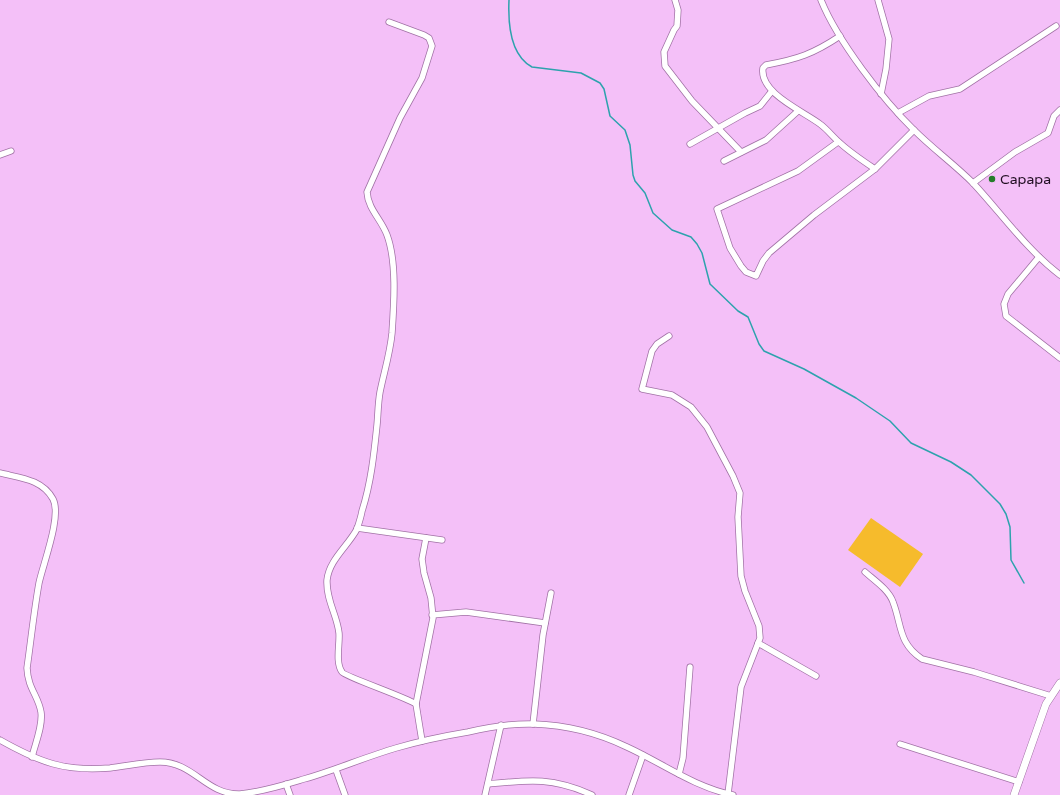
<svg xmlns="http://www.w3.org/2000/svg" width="1060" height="795" viewBox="0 0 1060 795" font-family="'Varela Round',sans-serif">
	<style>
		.green { fill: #f6bb2c }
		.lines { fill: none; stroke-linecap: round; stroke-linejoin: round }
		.stream { stroke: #2da2ad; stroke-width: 1.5 }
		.minor-casing { stroke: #a171a5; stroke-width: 7 }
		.tertiary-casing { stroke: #a171a5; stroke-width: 8 }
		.minor { stroke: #fff; stroke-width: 5.5 }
		.tertiary { stroke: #fff; stroke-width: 7 }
		.poi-dot { fill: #247c2a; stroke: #f4c0f8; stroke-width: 1.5 }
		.labels { text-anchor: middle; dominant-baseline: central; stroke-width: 3; stroke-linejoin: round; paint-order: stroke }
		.poi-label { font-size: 14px; fill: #210e22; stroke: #f4c0f8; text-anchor: start }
	</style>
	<rect width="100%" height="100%" fill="#f4c0f8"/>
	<path class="green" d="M871 518 923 554 900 587 848 550Z"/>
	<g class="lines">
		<path class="stream" d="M509 0C508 22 510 55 532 67L581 73 600 83 604 89 610 116 625 130 630 145 633 175 635 181 645 193 653 213 672 230 691 237 697 244 702 253 710 284 738 311 748 317 759 344 764 351 804 369 856 398 890 421 911 443 951 462 971 475 1000 504 1006 514 1010 527 1011 560 1024 583"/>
		<g class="minor-casing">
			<g id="minor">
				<path d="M675 0 678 10 677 26 674 30 664 52 665 66 692 101 741 152"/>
				<path d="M821 0C837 40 883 100 914 130 933 149 954 164 973 183 1001 213 1026 249 1060 275"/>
				<path d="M878 0 889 39 886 69 881 94"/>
				<path d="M389 22 424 35 429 38 432 46 422 78 400 118 367 192C368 209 381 219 387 235 397 262 394 304 392 333 390 354 384 372 380 392 378 403 378 415 377 425 374 454 371 483 362 511 361 517 359 523 357 529 348 546 329 560 327 580 326 600 337 615 339 633 340 644 335 662 342 672 344 676 405 697 416 704"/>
				<path d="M840 36C813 54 798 59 766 65L763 68C759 93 803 111 820 124 827 129 833 137 840 143 851 153 863 161 875 169"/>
				<path d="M898 113 929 96 960 89 1056 26"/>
				<path d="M838 142 798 171 717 209 730 248 741 266 746 272 756 276 763 261 769 253 814 215 875 169 914 130"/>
				<path d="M690 144 745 113 760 106 772 91"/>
				<path d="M0 155 11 151"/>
				<path d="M724 161 766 140 798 111"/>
				<path d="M973 183 1015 152 1048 133 1054 116 1060 110"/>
				<path d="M1039 257 1008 294 1004 304 1006 316 1060 358"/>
				<path d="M669 336 657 344 652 351 642 389 672 395 691 407 707 427 733 476 740 493 738 517 741 576 745 591 759 626 760 638 741 687 728 794"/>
				<path d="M0 473C20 478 42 479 53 499 62 516 43 564 39 583 34 611 31 640 27 668 28 689 38 695 41 712 43 726 35 744 32 757"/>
				<path d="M357 528 442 540"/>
				<path d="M865 572C874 580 889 590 893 602 902 625 898 643 922 659L974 672 1051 696"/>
				<path d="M432 615 466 612 545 623"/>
				<path d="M758 643 816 676"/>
				<path d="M533 724 543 635 551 593"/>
				<path d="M0 740C39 762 65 772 110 768 127 766 143 762 160 762 194 762 206 795 240 794 262 792 284 785 304 779 336 770 365 757 396 748 420 741 444 736 468 732 490 727 511 723 534 724 565 725 598 733 627 747 662 763 694 787 733 795"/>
				<path d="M422 741 416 704 433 618 431 598 424 573 422 559 426 538"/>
				<path d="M900 744 1019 782"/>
				<path d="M336 770 345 795"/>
				<path d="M679 774 683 758 690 667"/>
				<path d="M286 784 290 795"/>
				<path d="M488 784C529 780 552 777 592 795"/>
				<path d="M485 795 501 725"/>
				<path d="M629 795 643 755"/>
			</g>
		</g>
		<g class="tertiary-casing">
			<path id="tertiary" d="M1014 795 1046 704 1060 683"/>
		</g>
		<use href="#minor" class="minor"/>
		<use href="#tertiary" class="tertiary"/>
	</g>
	<circle class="poi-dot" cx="992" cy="179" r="4"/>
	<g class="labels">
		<g class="poi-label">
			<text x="1000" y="179">Capapa</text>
		</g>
	</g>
</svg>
